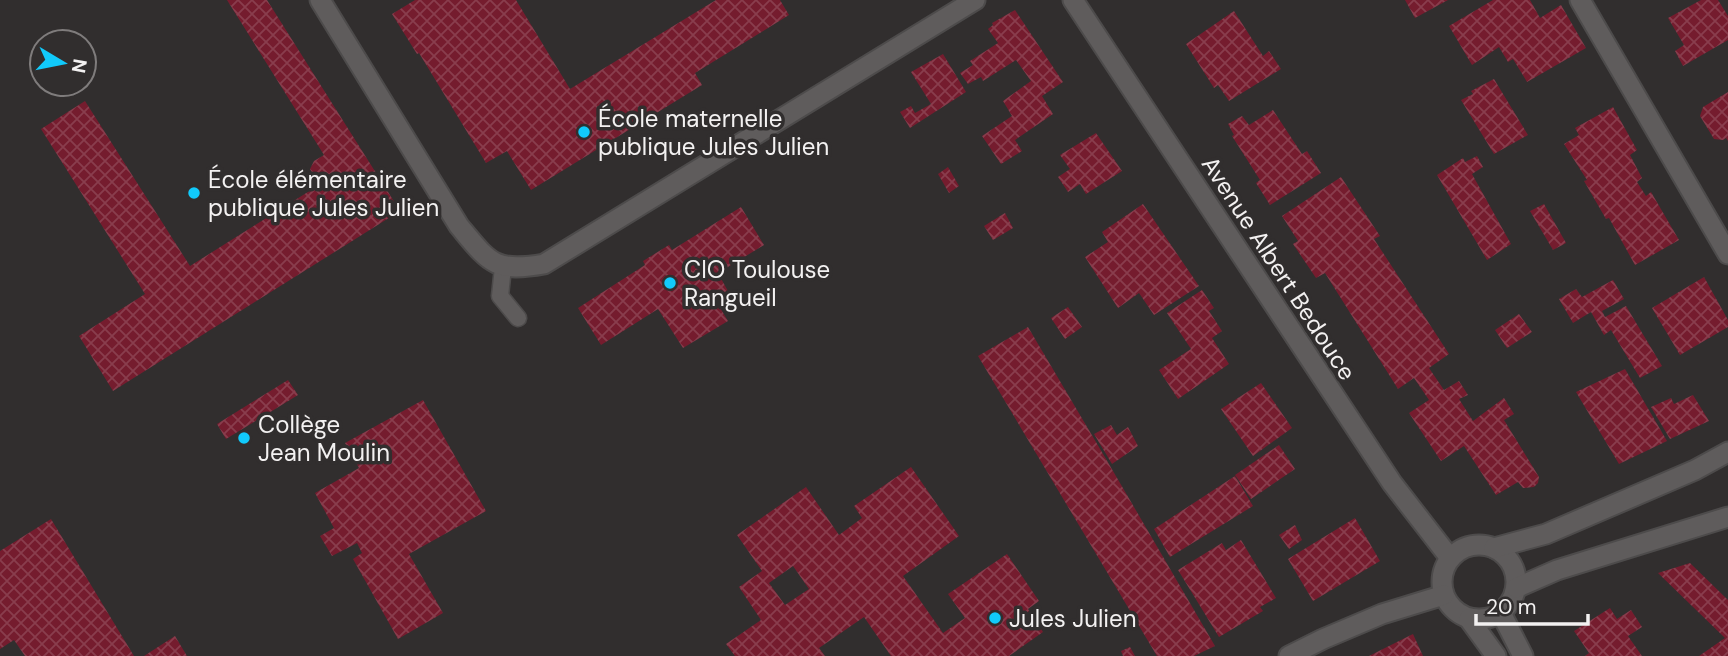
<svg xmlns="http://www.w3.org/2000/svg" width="1728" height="656" viewBox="0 0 1728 656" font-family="'DM Sans',sans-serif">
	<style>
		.building { fill: url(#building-cross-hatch); fill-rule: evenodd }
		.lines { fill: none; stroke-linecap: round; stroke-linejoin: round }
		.service-casing { stroke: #4d4b4b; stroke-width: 19 }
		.minor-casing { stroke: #4d4b4b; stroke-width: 23 }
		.tertiary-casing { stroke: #4d4b4b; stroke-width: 23 }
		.service { stroke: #5f5c5c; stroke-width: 16 }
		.minor { stroke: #5f5c5c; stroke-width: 19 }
		.tertiary { stroke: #5f5c5c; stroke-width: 19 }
		.poi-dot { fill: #11cafb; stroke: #312e2e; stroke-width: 2.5 }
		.labels { text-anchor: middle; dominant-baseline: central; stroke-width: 7; stroke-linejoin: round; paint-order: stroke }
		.poi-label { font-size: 24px; fill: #f3f1f1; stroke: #312e2e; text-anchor: start }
		.street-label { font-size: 24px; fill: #f3f1f1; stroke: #312e2e }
	</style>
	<defs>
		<pattern id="building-cross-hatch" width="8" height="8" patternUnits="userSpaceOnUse" patternTransform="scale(1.75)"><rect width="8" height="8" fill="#751c2e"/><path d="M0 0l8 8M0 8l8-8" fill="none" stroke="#893d4d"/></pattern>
	</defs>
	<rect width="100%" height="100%" fill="#312e2e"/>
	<g class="building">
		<path d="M227 0H267L400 211 113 391 79 336 145 294 41 129 85 101 190 266 319 185 310 169 314 161 324 155Z"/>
		<path d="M415 0H516L570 89 716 0H780L789 15 695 73 702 85 531 190 507 151 486 163 419 53 417 54 392 14Z"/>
		<path d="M1405 0H1448L1415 18Z"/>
		<path d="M1493 0H1530L1540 18 1561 5 1586 48 1527 82 1513 59 1508 62 1499 47 1472 65 1449 26Z"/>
		<path d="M1701 0H1718L1728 16V40L1683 66 1675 51 1684 45 1668 18Z"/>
		<path d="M1015 10 1063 82 1042 96 1053 114 1015 140 1022 151 1001 164 982 136 1012 116 1003 101 1031 81 1016 60 983 81 981 77 968 84 960 73 973 65 970 61 998 43 988 29 993 25 992 23Z"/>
		<path d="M1234 11 1263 56 1269 51 1281 69 1229 101 1218 85 1214 88 1186 44Z"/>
		<path d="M943 54 966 92 910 128 900 112 911 106 915 113 931 104 911 72Z"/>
		<path d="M1494 79 1528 135 1494 154 1461 100 1473 94 1471 91Z"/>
		<path d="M1728 92V141L1726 138 1723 140 1714 139 1700 116 1703 107Z"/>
		<path d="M1613 107 1637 150 1630 155 1642 178 1637 182 1646 196 1651 192 1679 240 1635 265 1609 218 1606 219 1584 181 1587 180 1564 144 1579 135 1575 128Z"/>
		<path d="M1273 110 1302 154 1307 151 1321 173 1270 205 1256 183 1260 180 1232 136 1234 135 1228 124 1242 116 1249 125Z"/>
		<path d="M1096 133 1122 171 1086 194 1080 184 1068 192 1058 177 1070 169 1060 155Z"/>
		<path d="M1477 156 1483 167 1472 174 1511 244 1487 260 1437 175 1463 158 1465 162Z"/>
		<path d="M948 167 959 186 949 193 938 174Z"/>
		<path d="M1341 177 1380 236 1374 239 1449 354 1429 368 1444 390 1459 381 1468 395 1459 399 1473 421 1504 398 1514 414 1504 420 1539 477 1538 483 1534 487 1523 488 1518 482 1496 495 1464 446 1441 461 1409 413 1429 400 1414 378 1398 389 1325 273 1316 278 1293 244 1298 241 1282 216Z"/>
		<path d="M1143 204 1199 286 1154 315 1139 293 1118 308 1085 257 1108 242 1102 232Z"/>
		<path d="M1544 204 1566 243 1553 250 1530 211Z"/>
		<path d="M741 207 764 245 718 273 729 293 716 301 728 321 683 348 658 309 601 345 578 308 645 265 643 261 669 245 672 250Z"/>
		<path d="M1005 213 1013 228 993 240 984 226Z"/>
		<path d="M1704 277 1728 320V327L1680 355 1652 308Z"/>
		<path d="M1613 280 1624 299 1602 311 1605 317 1626 306 1662 366 1640 378 1611 330 1604 335 1591 312 1573 323 1559 299 1576 289 1582 297Z"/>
		<path d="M1202 290 1214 308 1209 311 1222 331 1212 338 1229 364 1178 399 1159 370 1191 349 1167 313Z"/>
		<path d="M1068 307 1082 327 1065 339 1051 318Z"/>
		<path d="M1519 314 1532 332 1507 348 1495 330Z"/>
		<path d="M1028 327 1106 459 1215 646 1194 656H1157L978 356Z"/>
		<path d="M1625 369 1667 441 1619 464 1576 392Z"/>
		<path d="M288 380 298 395 226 439 217 424Z"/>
		<path d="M1261 383 1292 428 1253 456 1221 409Z"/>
		<path d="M1693 395 1709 421 1670 439 1651 407 1671 398 1674 404Z"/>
		<path d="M423 400 486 511 409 554 443 613 398 639 353 559 362 553 357 543 332 556 320 536 334 528 315 493 359 468 345 443Z"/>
		<path d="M1111 425 1117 435 1128 427 1138 446 1112 464 1094 434Z"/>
		<path d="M1279 445 1295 469 1251 499 1235 475Z"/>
		<path d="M911 467 959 536 903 576 943 633 965 618 948 594 1007 554 1039 601 1028 609 1043 632 1009 656H891L864 617 819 648 825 656H735L726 644 761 620 739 587 762 571 737 535 806 487 839 535 862 518 854 506ZM793 566 809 589 785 605 769 583Z"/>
		<path d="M1235 476 1253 506 1170 557 1154 529Z"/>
		<path d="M1355 518 1380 561 1313 601 1288 559Z"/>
		<path d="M51 519 134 656H25L14 640 0 649V551Z"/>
		<path d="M1295 525 1302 540 1289 549 1279 535Z"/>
		<path d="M1241 540 1276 598 1260 607 1263 611 1219 637 1178 570 1222 543 1226 550Z"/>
		<path d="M1690 563 1728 600V656H1699L1725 638 1658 573Z"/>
		<path d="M1610 608 1617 619 1631 610 1642 627 1628 636 1642 656H1585L1589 653 1574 631Z"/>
		<path d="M1413 634 1423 656H1369Z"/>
		<path d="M175 636 187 656H144Z"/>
		<path d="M1130 647 1135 656H1123L1121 651Z"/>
	</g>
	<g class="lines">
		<g class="service-casing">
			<path id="service" d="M503 267 500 296 518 318"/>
		</g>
		<g class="minor-casing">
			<g id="minor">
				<path d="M320 0 459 226C489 262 494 273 544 264L975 0"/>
				<path d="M1580 0 1728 254"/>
			</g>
		</g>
		<g class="tertiary-casing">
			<g id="tertiary">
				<path d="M1073 0 1392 483 1450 558"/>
				<circle cx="1479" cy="582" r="37"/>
				<path d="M1494 548 1546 534 1695 470 1728 452"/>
				<path d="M1516 588 1557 570 1728 517"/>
				<path d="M1501 613 1523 656"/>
				<path d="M1469 619 1496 656"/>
				<path d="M1289 656 1323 639 1382 614 1444 595"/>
			</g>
		</g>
		<use href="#service" class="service"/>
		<use href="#minor" class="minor"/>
		<use href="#tertiary" class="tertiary"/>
	</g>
	<g class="poi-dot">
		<circle cx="584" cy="132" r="7"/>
		<circle cx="194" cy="193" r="7"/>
		<circle cx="670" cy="283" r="7"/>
		<circle cx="244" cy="438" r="7"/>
		<circle cx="995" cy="618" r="7"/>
	</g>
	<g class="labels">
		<g class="poi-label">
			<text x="598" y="118">École maternelle<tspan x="598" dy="28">publique Jules Julien</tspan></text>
			<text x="208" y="179">École élémentaire<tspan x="208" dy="28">publique Jules Julien</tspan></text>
			<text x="684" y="269">CIO Toulouse<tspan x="684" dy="28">Rangueil</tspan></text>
			<text x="258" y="424">Collège<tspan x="258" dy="28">Jean Moulin</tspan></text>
			<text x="1009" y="618">Jules Julien</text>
		</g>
		<g class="street-label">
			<text transform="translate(1279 268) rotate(57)">Avenue Albert Bedouce</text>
		</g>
	</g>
	<g transform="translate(63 63) rotate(100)"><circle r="33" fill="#312e2e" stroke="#7f7c7c" stroke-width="2"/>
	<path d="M0-5L12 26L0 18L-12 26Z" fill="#11cafb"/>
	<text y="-10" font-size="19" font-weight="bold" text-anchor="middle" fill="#f3f1f1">N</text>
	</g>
	<path d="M1476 614v10h112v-10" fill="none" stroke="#f3f1f1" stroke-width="3.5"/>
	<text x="1486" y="614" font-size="21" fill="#f3f1f1" stroke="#312e2e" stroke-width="5" paint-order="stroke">20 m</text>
</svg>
